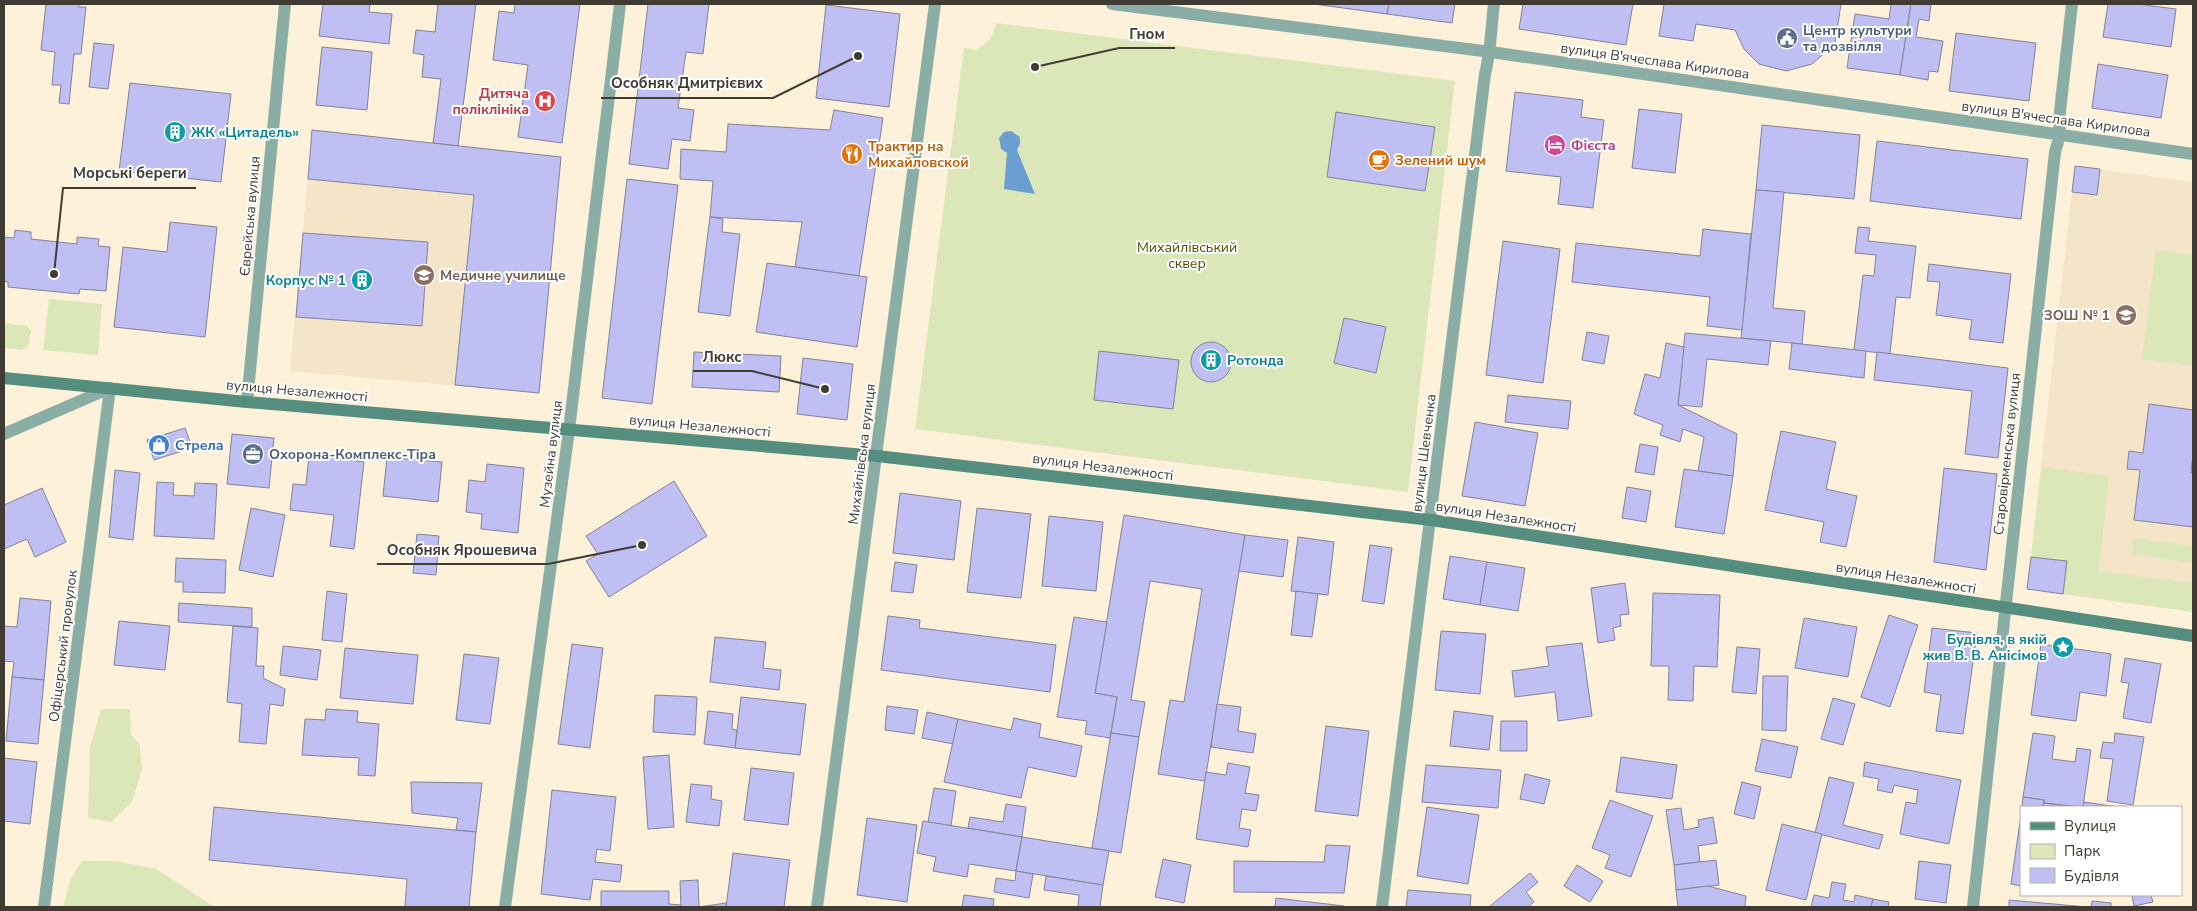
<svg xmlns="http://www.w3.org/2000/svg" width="2197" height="911" viewBox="0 0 2197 911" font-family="'Nunito Sans',sans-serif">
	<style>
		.built { fill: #f4e5c8 }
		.green { fill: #dbe7b8 }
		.water { fill: #6b9fd1 }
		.building { fill: #bfbff4; stroke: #828298 }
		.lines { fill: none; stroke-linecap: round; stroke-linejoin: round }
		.street { stroke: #8aaea5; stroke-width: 12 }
		.secondary { stroke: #558d7f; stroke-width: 12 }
		.labels { text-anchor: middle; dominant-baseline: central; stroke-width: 4; stroke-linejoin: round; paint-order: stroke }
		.service-label { font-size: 14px; font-weight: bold; fill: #4e5e75; stroke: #fff; text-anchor: start }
		.street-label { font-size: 14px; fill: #403c33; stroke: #fff }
		.health-label { font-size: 14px; font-weight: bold; fill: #be3a42; stroke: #fff; text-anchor: end }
		.culture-label { font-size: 14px; font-weight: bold; fill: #0d838f; stroke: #fff; text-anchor: start }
		.hotel-label { font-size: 14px; font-weight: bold; fill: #b23c85; stroke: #fff; text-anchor: start }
		.food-label { font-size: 14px; font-weight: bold; fill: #c56008; stroke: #fff; text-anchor: start }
		.park-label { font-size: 14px; fill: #475300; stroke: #fff }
		.education-label { font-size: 14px; font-weight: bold; fill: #785e54; stroke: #fff; text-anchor: start }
		.shop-label { font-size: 14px; font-weight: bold; fill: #366cbe; stroke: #fff; text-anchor: start }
		.leader { fill: none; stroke: #403c33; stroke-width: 2 }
		.callout-dot { fill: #403c33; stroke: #fff; stroke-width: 2 }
		.callout-label { font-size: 15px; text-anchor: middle; font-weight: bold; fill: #403c33; stroke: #fff; stroke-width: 4; stroke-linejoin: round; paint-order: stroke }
	</style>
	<rect width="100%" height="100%" fill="#fef1da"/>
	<g class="built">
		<path d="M312 130 561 157 539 393 290 371Z"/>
		<path d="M2075 166 2193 182V612L2027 589Z"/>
	</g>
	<g class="green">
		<path d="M996 23 1455 81 1408 492 915 429 964 48 976 50C990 41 992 39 996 23Z"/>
		<path d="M2156 250 2193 255V366L2142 359Z"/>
		<path d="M49 299 102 304 98 355 43 350Z"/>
		<path d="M4 323 27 326 31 331 28 347 21 350 4 348Z"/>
		<path d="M2042 467 2109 476 2099 571 2193 583V612L2063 594 2067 562 2031 557Z"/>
		<path d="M2133 538 2193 546V563L2132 554Z"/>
		<path d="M101 709H130L131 734 140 745 142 769 132 802 111 822 88 818 90 748Z"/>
		<path d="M82 861H115L156 869 215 907H63L70 880Z"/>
	</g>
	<path class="water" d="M1011 131 1020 137V144L1017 150 1035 194 1004 189 1007 153 1001 149 999 138 1004 132Z"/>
	<g class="building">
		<path d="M46 4H79V7H86L81 54H74L69 104 59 103 61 85H52L55 52 41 50Z"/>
		<path d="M323 4H370L369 12 392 14 389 44 319 36Z"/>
		<path d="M438 4H476L458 146 433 143 441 79 422 77 424 55 413 53 416 30 435 32Z"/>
		<path d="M515 4H580L562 143 518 137 528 65 493 60 499 11 514 13Z"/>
		<path d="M648 4H709L703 54 686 52 678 108 694 110 690 141 672 139 668 169 629 164Z"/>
		<path d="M1314 4H1389L1387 14Z"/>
		<path d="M1389 4H1455L1452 23 1387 14Z"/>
		<path d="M1523 4H1633L1626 45 1519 29Z"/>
		<path d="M1664 4H1841L1835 44 1812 64 1786 71 1759 64 1744 49 1735 30 1696 24 1693 41 1659 36Z"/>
		<path d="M1891 4H1911L1900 75 1847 68 1855 14 1889 19Z"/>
		<path d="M1911 4H1931L1929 21 1919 19 1916 37 1943 41 1938 72 1929 71 1928 80 1900 75Z"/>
		<path d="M2108 4H2137L2176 9 2171 47 2103 37Z"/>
		<path d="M826 5 900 14 889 107 816 98Z"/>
		<path d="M1956 33 2036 43 2029 101 1949 91Z"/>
		<path d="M94 43 114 45 108 89 89 87Z"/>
		<path d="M322 47 372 52 367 110 316 105Z"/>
		<path d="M2098 64 2168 75 2161 118 2092 108Z"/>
		<path d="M130 83 231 94 221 182 119 171Z"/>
		<path d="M1515 92 1583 100 1581 117 1604 120 1593 208 1558 204 1561 177 1506 171Z"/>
		<path d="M1639 109 1682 114 1675 173 1632 168Z"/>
		<path d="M834 110 883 118 859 276 795 267 802 222 710 217 713 181 680 179 681 149 726 152 728 124 830 130Z"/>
		<path d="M1336 112 1435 127 1425 191 1327 177Z"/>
		<path d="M1762 125 1860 135 1854 199 1756 190Z"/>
		<path d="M312 130 561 157 539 393 455 385 474 195 308 179Z"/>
		<path d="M1877 141 2028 159 2021 219 1870 201Z"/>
		<path d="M2075 166 2100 169 2097 195 2072 192Z"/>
		<path d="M627 179 678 185 652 404 602 398Z"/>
		<path d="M1756 190 1784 192 1773 308 1805 311 1802 344 1741 338Z"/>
		<path d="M710 217 723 219 722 232 740 234 730 316 698 312Z"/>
		<path d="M170 222 217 227 205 337 114 327 123 247 167 252Z"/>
		<path d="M1858 227 1870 228 1868 241 1916 246 1910 298 1896 297 1890 354 1854 350 1863 275 1874 276 1876 255 1855 253Z"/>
		<path d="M1703 229 1751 234 1742 330 1707 326 1710 297 1572 282 1576 243 1700 256Z"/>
		<path d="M15 230 31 232V239L77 244V237L99 239 98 246 110 247 106 291 80 289 79 294 8 287V282L4 281V237L14 238Z"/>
		<path d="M303 233 428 242 422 326 296 317Z"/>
		<path d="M1503 241 1560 249 1543 383 1486 375Z"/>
		<path d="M767 263 867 277 857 347 756 332Z"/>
		<path d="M1929 264 2011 274 2003 343 1969 339 1972 320 1936 315 1940 282 1927 281Z"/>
		<path d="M1344 318 1386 327 1376 373 1334 363Z"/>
		<path d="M1587 332 1609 336 1604 364 1582 360Z"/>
		<path d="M1685 333 1771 341 1768 365 1707 359 1702 407 1678 405Z"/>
		<circle cx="1211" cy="362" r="20"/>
		<path d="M1666 343 1684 347 1678 405 1737 434 1733 476 1698 471 1704 437 1683 429 1680 442 1660 435 1663 425 1634 414 1645 374 1660 378Z"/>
		<path d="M1792 343 1866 351 1864 378 1789 369Z"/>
		<path d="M1099 351 1179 360 1173 409 1094 400Z"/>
		<path d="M694 352 781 356 779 392 692 387Z"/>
		<path d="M1877 352 2008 368 1998 458 1965 454 1972 391 1874 380Z"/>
		<path d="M803 358 853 364 847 420 797 414Z"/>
		<path d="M1508 395 1571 401 1568 429 1505 422Z"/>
		<path d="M2149 404 2193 410V454L2191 473H2193V527L2134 520 2140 470 2127 469 2129 451 2143 453Z"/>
		<path d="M1475 422 1538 433 1525 506 1462 496Z"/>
		<path d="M185 428 192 448 154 460 147 440Z"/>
		<path d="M1781 431 1836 442 1826 489 1857 496 1846 547 1820 542 1824 522 1765 510Z"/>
		<path d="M232 434 274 438 269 488 227 484Z"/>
		<path d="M1640 444 1658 447 1654 475 1635 472Z"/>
		<path d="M309 455 364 462 354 549 330 546 334 515 290 510 293 484 306 485Z"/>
		<path d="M387 457 442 462 438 502 383 496Z"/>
		<path d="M487 464 524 468 518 533 481 529 482 514 466 512 469 480 485 482Z"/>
		<path d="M1944 468 1997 474 1986 570 1934 562Z"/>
		<path d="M1684 469 1733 476 1724 534 1675 527Z"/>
		<path d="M115 470 140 473 133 540 109 537Z"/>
		<path d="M674 481 707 536 609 597 586 561 598 554 586 536Z"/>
		<path d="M157 482 174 483 173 495 194 496 195 483 217 484 214 539 154 536Z"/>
		<path d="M1627 487 1651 491 1646 522 1622 518Z"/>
		<path d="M42 488 66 542 35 557 27 539 4 549V505Z"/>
		<path d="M900 493 961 501 954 560 893 553Z"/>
		<path d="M251 508 285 515 273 577 239 570Z"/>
		<path d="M977 508 1031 514 1021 598 967 592Z"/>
		<path d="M1124 515 1245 535 1205 781 1158 774 1170 700 1184 702 1202 589 1150 581 1131 700 1145 702 1139 737 1111 733 1117 697 1095 693Z"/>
		<path d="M1049 516 1103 522 1096 591 1042 586Z"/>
		<path d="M417 534 439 536 436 575 413 573Z"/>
		<path d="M1245 535 1288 540 1283 577 1239 571Z"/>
		<path d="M1298 537 1334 542 1328 595 1291 591Z"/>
		<path d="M1370 545 1392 548 1384 604 1362 601Z"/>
		<path d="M1450 556 1487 562 1480 605 1443 599Z"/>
		<path d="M2031 557 2067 561 2063 594 2027 589Z"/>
		<path d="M176 558 226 560 225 593 183 592V582H175Z"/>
		<path d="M895 562 917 565 913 593 891 591Z"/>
		<path d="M1487 562 1525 568 1518 611 1480 605Z"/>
		<path d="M1625 583 1629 614 1620 615 1621 626 1613 628 1615 640 1598 643 1591 588Z"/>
		<path d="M327 591 347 594 342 642 322 640Z"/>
		<path d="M1296 591 1318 594 1312 637 1291 635Z"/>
		<path d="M1653 593 1720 595 1717 667 1694 666 1693 701 1668 700 1669 666H1651Z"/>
		<path d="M20 598 51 601 44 680 12 677 14 662 4 661V626L17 627Z"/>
		<path d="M179 603 252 608V627L178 622Z"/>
		<path d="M1889 615 1918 625 1890 707 1861 697Z"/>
		<path d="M888 616 920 620 919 628 1056 645 1050 692 881 670Z"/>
		<path d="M1074 617 1107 622 1095 693 1117 697 1110 738 1085 734 1087 721 1057 717Z"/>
		<path d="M1804 618 1857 627 1848 677 1795 668Z"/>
		<path d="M119 621 170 626 165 670 114 665Z"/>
		<path d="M233 626 258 628 256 666H264L263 678 285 689 283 706 270 704 266 744 239 742 242 704 227 702Z"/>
		<path d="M1932 628 1977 633 1963 734 1936 731 1941 695 1924 692Z"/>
		<path d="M1441 631 1486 634 1480 694 1435 690Z"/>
		<path d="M715 637 766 642 763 668 781 670 779 690 710 682Z"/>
		<path d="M1582 643 1592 716 1558 721 1555 692 1515 697 1512 671 1549 666 1546 647Z"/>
		<path d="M572 644 603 648 590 748 558 744Z"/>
		<path d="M2041 644 2111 654 2106 696 2080 692 2076 721 2031 715Z"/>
		<path d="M283 646 321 650 317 680 280 675Z"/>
		<path d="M1737 647 1760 649 1756 694 1732 692Z"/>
		<path d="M345 648 418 655 413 704 340 698Z"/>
		<path d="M464 654 499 658 490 724 456 720Z"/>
		<path d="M2125 658 2161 664 2151 723 2123 718 2129 683 2121 682Z"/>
		<path d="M1763 676H1788L1786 731 1762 730Z"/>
		<path d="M12 677 44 680 38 744 6 741Z"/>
		<path d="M655 695 697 697 695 735 653 732Z"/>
		<path d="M741 697 806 704 800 755 735 748Z"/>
		<path d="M1833 698 1855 704 1843 745 1821 739Z"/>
		<path d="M1217 704 1241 707 1238 731 1256 734 1253 753 1211 747Z"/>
		<path d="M887 706 918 710 914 734 885 730Z"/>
		<path d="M326 709 358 711 357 722 379 724 375 776 358 775 359 758 302 755 305 719 325 720Z"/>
		<path d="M708 711 733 714 732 729 737 730 735 748 704 744Z"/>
		<path d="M1454 711 1493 716 1489 750 1450 746Z"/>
		<path d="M927 712 958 719 953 744 922 738Z"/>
		<path d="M1014 718 1041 724 1039 737 1082 746 1076 777 1028 767 1021 798 944 782 958 719 1011 730Z"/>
		<path d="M1501 721H1527V751H1500Z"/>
		<path d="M1326 726 1369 731 1358 816 1315 811Z"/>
		<path d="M1111 733 1139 737 1121 853 1092 848Z"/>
		<path d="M2033 733 2055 736 2052 759 2075 762 2077 748 2091 750 2083 807 2044 803V800L2023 797Z"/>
		<path d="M2115 733 2144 737 2133 805 2107 801 2113 759 2100 758 2103 742 2114 743Z"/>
		<path d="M1762 739 1798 747 1791 778 1755 771Z"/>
		<path d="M669 755 674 827 648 829 643 757Z"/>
		<path d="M1621 757 1677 765 1672 799 1616 792Z"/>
		<path d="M4 758 37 762 30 824 4 821Z"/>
		<path d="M1865 762 1961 780 1949 844 1900 834 1906 802 1916 804 1918 790 1894 785 1892 793 1877 790 1879 779 1863 776Z"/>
		<path d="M1228 763 1250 767 1245 793 1259 795 1256 811 1242 809 1239 828 1251 830 1248 847 1196 839 1206 772 1226 775Z"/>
		<path d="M1426 765 1501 770 1498 808 1422 802Z"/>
		<path d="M751 768 794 773 788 825 744 820Z"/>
		<path d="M1525 774 1550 780 1544 804 1520 799Z"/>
		<path d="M1829 777 1854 783 1843 825 1883 835 1879 849 1815 833Z"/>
		<path d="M411 782 482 783 476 832 456 830 458 818 412 813Z"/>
		<path d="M1742 782 1761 787 1754 819 1734 814Z"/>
		<path d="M691 784 712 786 711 799 722 801 719 826 686 822Z"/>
		<path d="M934 788 956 791 951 826 928 822Z"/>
		<path d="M552 790 616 797 610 851 597 849 595 862 622 865 620 882 593 879 590 900 541 894Z"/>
		<path d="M2023 797 2044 800 2043 807H2022Z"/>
		<path d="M1610 800 1653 816 1631 877 1605 868 1610 855 1592 848Z"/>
		<path d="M2084 802 2118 807H2083Z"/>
		<path d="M2044 803 2074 807H2043Z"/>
		<path d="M1006 804 1026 807 1022 837 968 828 970 817 1003 822Z"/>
		<path d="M214 807 476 832 469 907H405L407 879 209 860Z"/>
		<path d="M1427 807 1479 815 1468 884 1417 876Z"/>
		<path d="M1681 808 1684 830 1699 827 1698 820 1713 817 1717 843 1698 846 1700 862 1674 865 1666 810Z"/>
		<path d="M2021 815V886L2011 884Z"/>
		<path d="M867 818 917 825 907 902 857 895Z"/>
		<path d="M923 821 1022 837 1016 871 969 864 967 877 933 871 936 857 917 853Z"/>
		<path d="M1782 824 1822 834 1806 900 1766 890Z"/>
		<path d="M1022 837 1109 851 1103 885 1016 871Z"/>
		<path d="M1326 845 1350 846 1344 893 1234 892V861L1324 862Z"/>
		<path d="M733 853 790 860 784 907H726Z"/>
		<path d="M1163 859 1191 865 1184 903 1155 897Z"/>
		<path d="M1716 860 1719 885 1676 890 1674 865Z"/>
		<path d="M1919 861 1951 865 1946 903 1915 899Z"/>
		<path d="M1577 865 1603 881 1590 902 1564 886Z"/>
		<path d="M1016 871 1033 874 1029 898 994 892 996 878 1015 881Z"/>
		<path d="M1530 873 1538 882 1526 892 1534 902 1528 907H1489Z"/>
		<path d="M1046 876 1103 885 1100 907H1078L1079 895 1044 890Z"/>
		<path d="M698 880 699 907 726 903V907H681L680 881Z"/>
		<path d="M1832 882 1846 884 1843 900 1854 902 1855 895 1873 899 1871 907H1811L1814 895 1829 898Z"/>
		<path d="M1708 886 1746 896 1745 907H1678L1676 890Z"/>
		<path d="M1408 890 1471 895 1470 907H1406Z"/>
		<path d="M601 891H669V904L681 905V907H582H601Z"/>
		<path d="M964 895 994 899 993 907H962Z"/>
		<path d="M2132 895H2151L2153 902 2134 906Z"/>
		<path d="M1276 898 1344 906V907H1275Z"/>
		<path d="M1873 899 1889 902 1888 907H1871Z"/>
		<path d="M2009 900 2087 907H2009Z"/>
		<path d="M2092 901 2111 903V907H2091Z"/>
	</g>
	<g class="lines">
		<g class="street">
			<path d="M1112 4 1491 52 2193 154"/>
			<path d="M247 402 285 4"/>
			<path d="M4 434 110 388 44 907"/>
			<path d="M505 907 569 430 620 4"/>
			<path d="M817 907 935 4"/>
			<path d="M1382 907 1485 74C1491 51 1491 27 1494 4"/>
			<path d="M1973 907 2055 152 2060 135 2059 120 2072 4"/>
		</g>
		<path class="secondary" d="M4 378 247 402 877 456 1431 520 2193 636"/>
	</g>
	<defs>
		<g id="civic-disc" transform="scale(1.125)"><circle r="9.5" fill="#5c6f8a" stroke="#fff"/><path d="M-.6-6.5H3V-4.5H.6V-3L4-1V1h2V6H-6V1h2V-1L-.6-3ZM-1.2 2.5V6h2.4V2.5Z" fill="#fff"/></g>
		<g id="hospital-disc" transform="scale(1.125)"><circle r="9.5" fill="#e0444e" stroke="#fff"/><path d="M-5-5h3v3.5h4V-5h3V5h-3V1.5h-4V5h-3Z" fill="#fff"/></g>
		<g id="building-disc" transform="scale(1.125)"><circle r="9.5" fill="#0f9aa8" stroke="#fff"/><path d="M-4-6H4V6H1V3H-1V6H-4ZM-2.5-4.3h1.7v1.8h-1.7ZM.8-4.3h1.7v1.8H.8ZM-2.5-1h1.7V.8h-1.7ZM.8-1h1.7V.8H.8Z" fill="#fff"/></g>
		<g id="hotel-disc" transform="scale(1.125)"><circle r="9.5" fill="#d1479c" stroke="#fff"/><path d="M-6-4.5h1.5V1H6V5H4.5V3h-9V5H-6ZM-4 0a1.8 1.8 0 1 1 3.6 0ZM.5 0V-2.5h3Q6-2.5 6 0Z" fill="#fff"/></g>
		<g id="restaurant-disc" transform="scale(1.125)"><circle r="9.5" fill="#e8710a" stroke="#fff"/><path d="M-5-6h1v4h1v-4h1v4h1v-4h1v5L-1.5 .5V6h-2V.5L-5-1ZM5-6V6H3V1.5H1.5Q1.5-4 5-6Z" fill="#fff"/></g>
		<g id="cafe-disc" transform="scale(1.125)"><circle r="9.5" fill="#e8710a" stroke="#fff"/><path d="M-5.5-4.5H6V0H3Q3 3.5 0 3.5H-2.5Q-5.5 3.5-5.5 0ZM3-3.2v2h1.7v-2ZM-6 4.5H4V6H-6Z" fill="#fff"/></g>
		<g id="university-disc" transform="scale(1.125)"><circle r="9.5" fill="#8d6e63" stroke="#fff"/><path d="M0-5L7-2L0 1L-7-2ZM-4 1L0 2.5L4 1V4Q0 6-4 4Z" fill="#fff"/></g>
		<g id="school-disc" transform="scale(1.125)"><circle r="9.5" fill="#8d6e63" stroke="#fff"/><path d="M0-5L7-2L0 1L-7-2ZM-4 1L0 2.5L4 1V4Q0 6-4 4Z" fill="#fff"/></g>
		<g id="shop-disc" transform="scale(1.125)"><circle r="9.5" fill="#3f7fe0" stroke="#fff"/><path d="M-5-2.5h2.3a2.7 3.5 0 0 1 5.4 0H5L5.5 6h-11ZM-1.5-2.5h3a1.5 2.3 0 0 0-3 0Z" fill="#fff"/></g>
		<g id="office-disc" transform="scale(1.125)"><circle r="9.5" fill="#5c6f8a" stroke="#fff"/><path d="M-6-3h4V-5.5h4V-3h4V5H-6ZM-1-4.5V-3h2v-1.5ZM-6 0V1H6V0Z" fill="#fff"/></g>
		<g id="sight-disc" transform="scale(1.125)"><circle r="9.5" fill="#0f9aa8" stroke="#fff"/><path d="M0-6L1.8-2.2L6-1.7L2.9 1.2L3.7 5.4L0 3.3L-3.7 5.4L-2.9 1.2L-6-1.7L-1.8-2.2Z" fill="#fff"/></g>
	</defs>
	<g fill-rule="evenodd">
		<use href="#civic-disc" x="1787" y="38"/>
		<use href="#hospital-disc" x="545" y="101"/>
		<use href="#building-disc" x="175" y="132"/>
		<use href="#hotel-disc" x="1555" y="145"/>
		<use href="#restaurant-disc" x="852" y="154"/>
		<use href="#cafe-disc" x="1379" y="160"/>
		<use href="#university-disc" x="424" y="275"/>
		<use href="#building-disc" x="362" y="280"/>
		<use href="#school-disc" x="2126" y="315"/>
		<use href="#building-disc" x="1211" y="360"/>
		<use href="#shop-disc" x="159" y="445"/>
		<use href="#office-disc" x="253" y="454"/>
		<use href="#sight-disc" x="2063" y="647"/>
	</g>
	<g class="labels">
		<g class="service-label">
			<text x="1803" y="30">Центр культури<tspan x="1803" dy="16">та дозвілля</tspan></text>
			<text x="269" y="454">Охорона-Комплекс-Тіра</text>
		</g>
		<g class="street-label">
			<text transform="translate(1655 61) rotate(8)">вулиця В'ячеслава Кирилова</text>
			<text transform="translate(2056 119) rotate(8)">вулиця В'ячеслава Кирилова</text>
			<text transform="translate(250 216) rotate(-85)">Єврейська вулиця</text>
			<text transform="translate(297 391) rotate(5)">вулиця Незалежності</text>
			<text transform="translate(700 426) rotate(5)">вулиця Незалежності</text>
			<text transform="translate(1424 453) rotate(-83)">вулиця Шевченка</text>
			<text transform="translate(551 454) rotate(-83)">Музейна вулиця</text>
			<text transform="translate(862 454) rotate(-83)">Михайлівська вулиця</text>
			<text transform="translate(2007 454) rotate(-84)">Старовірменська вулиця</text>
			<text transform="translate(1103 467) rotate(7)">вулиця Незалежності</text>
			<text transform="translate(1506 517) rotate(9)">вулиця Незалежності</text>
			<text transform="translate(1906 578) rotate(9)">вулиця Незалежності</text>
			<text transform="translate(63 646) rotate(-83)">Офіцерський провулок</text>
		</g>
		<g class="health-label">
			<text x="529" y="93">Дитяча<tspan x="529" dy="16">поліклініка</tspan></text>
		</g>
		<g class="culture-label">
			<text x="191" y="132">ЖК «Цитадель»</text>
			<text x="346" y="280" text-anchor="end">Корпус № 1</text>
			<text x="1227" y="360">Ротонда</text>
			<text x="2047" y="639" text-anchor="end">Будівля, в якій<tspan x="2047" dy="16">жив В. В. Анісімов</tspan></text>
		</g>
		<g class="hotel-label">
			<text x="1571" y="145">Фієста</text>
		</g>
		<g class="food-label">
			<text x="868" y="146">Трактир на<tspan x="868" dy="16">Михайловской</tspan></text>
			<text x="1395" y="160">Зелений шум</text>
		</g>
		<g class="park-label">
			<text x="1187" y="247">Михайлівський<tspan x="1187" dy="16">сквер</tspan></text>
		</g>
		<g class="education-label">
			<text x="440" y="275">Медичне училище</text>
			<text x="2110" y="315" text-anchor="end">ЗОШ № 1</text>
		</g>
		<g class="shop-label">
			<text x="175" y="445">Стрела</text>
		</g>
	</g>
	<path class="leader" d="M1035 67L1119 48H1175M858 56L773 98H601M54 274L63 188H196M825 389L752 371H693M642 545L548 564H377"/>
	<g class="callout-dot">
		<circle cx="1035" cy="67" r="5"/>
		<circle cx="858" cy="56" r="5"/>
		<circle cx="54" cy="274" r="5"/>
		<circle cx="825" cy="389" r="5"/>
		<circle cx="642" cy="545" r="5"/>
	</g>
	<g class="callout-label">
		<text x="1147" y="39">Гном</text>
		<text x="687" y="88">Особняк Дмитрієвих</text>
		<text x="130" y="178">Морські береги</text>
		<text x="722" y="362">Люкс</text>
		<text x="462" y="555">Особняк Ярошевича</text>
	</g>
	<rect width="2197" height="911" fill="none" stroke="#403c33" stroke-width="10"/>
	<rect x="2020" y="806" width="162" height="90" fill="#ffffff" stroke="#b3b1ad"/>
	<rect x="2030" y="822" width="25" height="8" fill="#558d7f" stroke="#b3b1ad"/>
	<text x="2064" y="831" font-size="15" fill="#403c33">Вулиця</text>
	<rect x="2030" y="844" width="25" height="15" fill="#dbe7b8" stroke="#b3b1ad"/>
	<text x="2064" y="856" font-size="15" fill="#403c33">Парк</text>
	<rect x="2030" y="868" width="25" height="15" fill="#bfbff4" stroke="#b3b1ad"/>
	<text x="2064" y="881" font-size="15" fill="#403c33">Будівля</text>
</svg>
